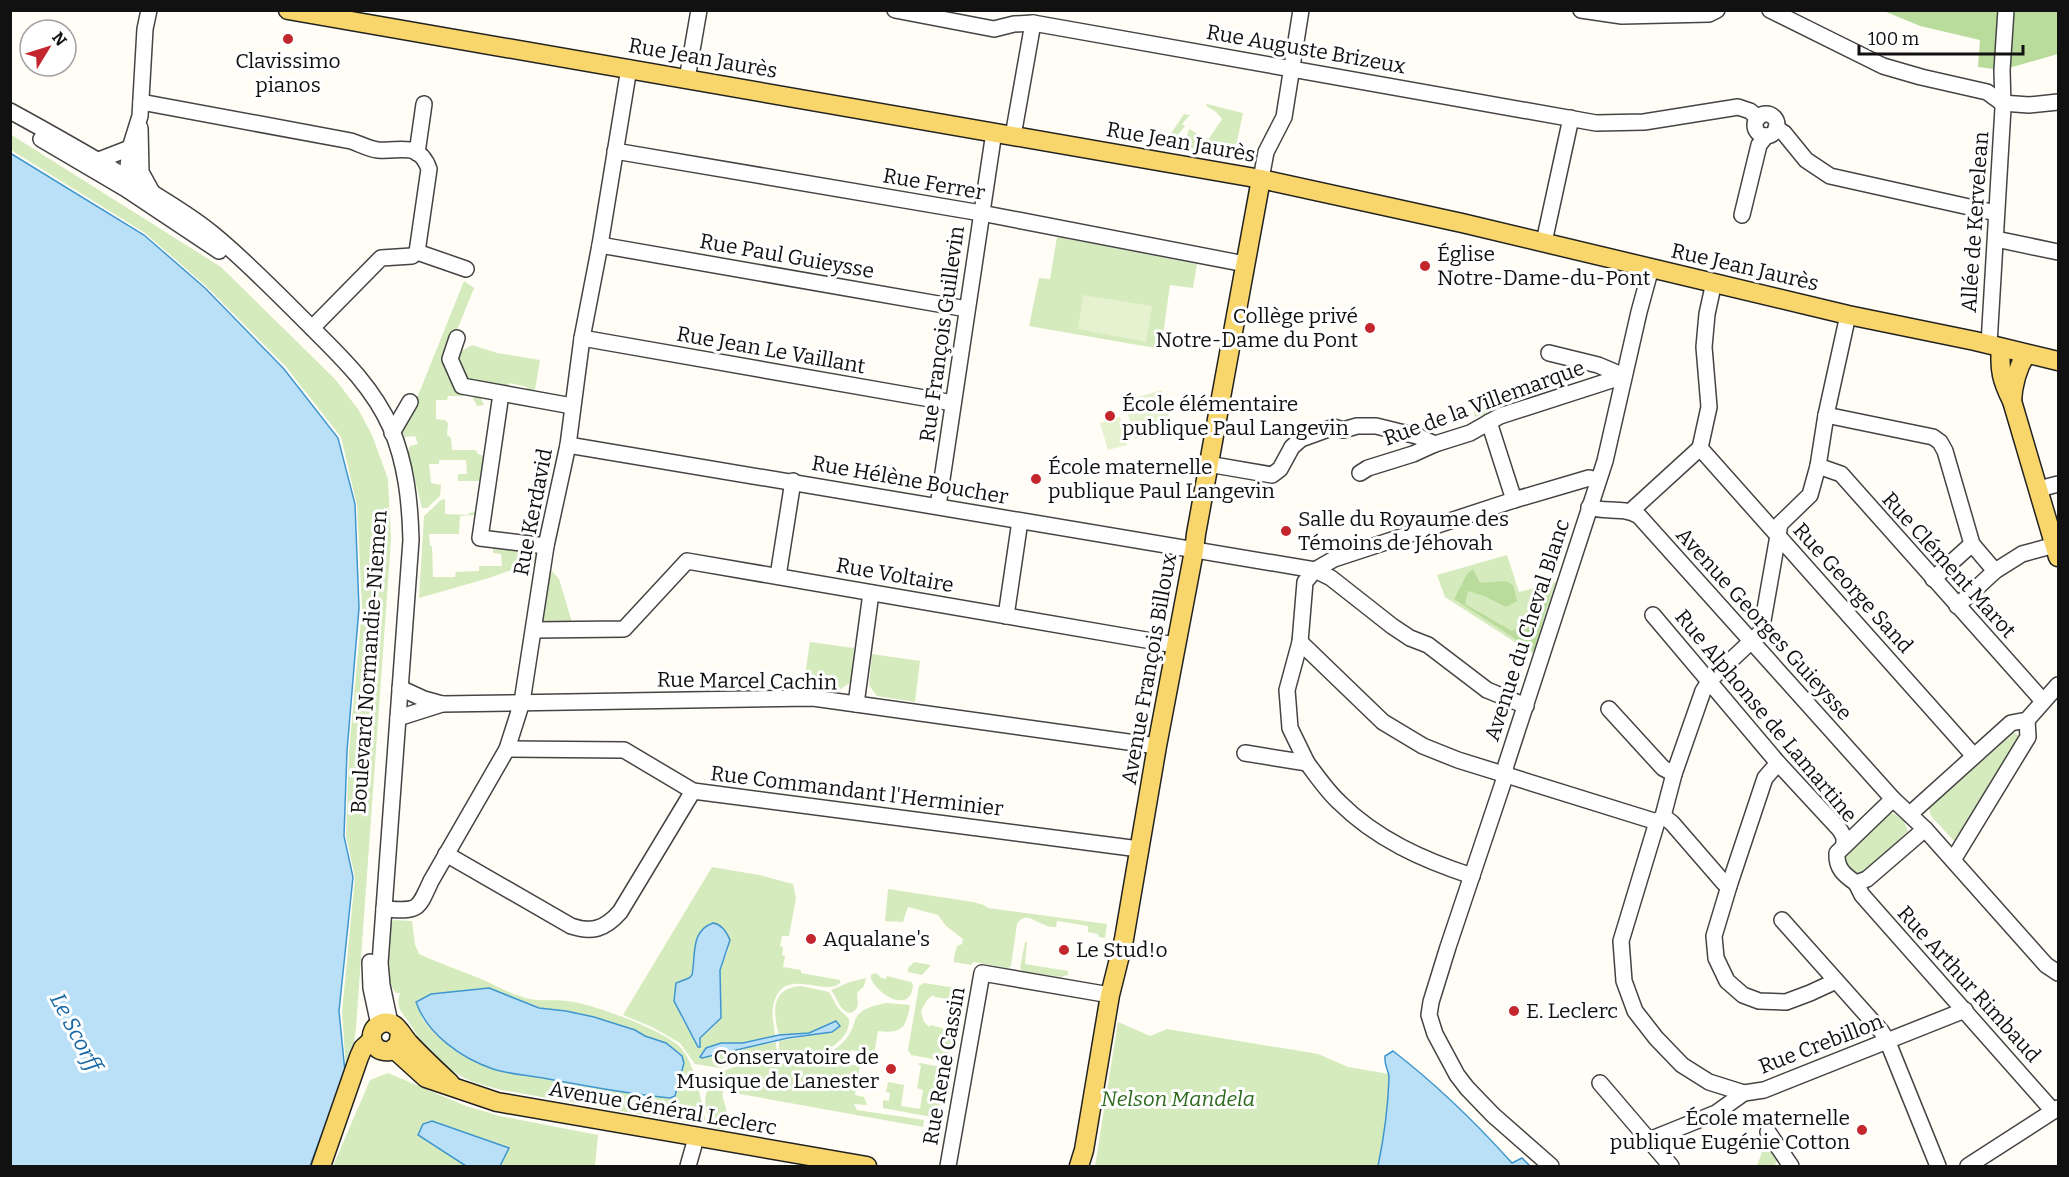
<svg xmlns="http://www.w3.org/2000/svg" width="2069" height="1177" viewBox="0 0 2069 1177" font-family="Bitter,serif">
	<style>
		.green { fill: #d5ebbd; fill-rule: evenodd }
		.forest { fill: #b9dc9c }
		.pitch { fill: #e6f2cf }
		.water { fill: #b9e0f7; stroke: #3f96cf; stroke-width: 1.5 }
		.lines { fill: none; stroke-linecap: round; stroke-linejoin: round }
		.minor-casing { stroke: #444; stroke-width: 18 }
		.major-casing { stroke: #222; stroke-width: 21 }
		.minor { stroke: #fff; stroke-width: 15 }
		.major { stroke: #f9d66b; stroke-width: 18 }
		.poi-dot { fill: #c4262e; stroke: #fff; stroke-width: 2 }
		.labels { text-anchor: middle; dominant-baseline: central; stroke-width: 6; stroke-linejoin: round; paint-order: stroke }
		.street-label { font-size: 21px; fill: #111; stroke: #fff }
		.poi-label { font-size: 21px; fill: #111; stroke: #fff; text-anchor: start }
		.park-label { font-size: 21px; font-style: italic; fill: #2f6b1f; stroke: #fff }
		.water-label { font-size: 22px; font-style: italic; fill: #1768a6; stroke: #fff }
	</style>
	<rect width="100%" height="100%" fill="#fffdf5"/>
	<g class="green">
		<path d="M1207 104 1243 113 1233 161 1199 155V150L1190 148 1187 152 1183 151 1189 129 1208 140 1222 119 1215 111 1206 106Z"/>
		<path d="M1184 114 1190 115 1182 124 1185 126 1176 137 1173 149 1162 147Z"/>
		<path d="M10 134 221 267 335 379 358 409 372 435 388 479 391 540 356 1028 352 1058 346 1070 342 1012 355 877 346 836 349 752 362 609 357 505 341 437 286 367 207 287 145 233 11 150Z"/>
		<path d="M1057 237 1197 264 1193 288 1170 285 1161 349 1029 326 1039 278 1050 279Z"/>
		<path d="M464 281 474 288 445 360 479 394 484 405 477 406 472 396H448L447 400H436V419L445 420 448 423 447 435 451 438 452 450H476L478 454 485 456 484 476 479 481H458V474H467L466 460H439V464H429L431 483 441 485 440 496 427 508H422L408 452 410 446 418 444 415 436 405 437 400 427 415 403Z"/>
		<path d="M472 345 497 353 540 360 534 396 527 395V387L509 383 507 390 464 382 453 356Z"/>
		<path d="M1489 401 1491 402 1493 412 1475 417 1473 409 1474 407Z"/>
		<path d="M445 499V514L468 515 469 513 475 512V515L460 516 459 534H429L430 546H432L433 577H455L456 572 479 571V566H502L501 554 493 553V545L537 549 536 561 489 578 419 598 424 516 441 500Z"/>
		<path d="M1507 555 1519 592 1556 582 1535 655 1445 597 1437 575Z"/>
		<path d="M548 569H550L559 579 572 622 570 623 547 624 542 621Z"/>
		<path d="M810 642 854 648 851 682 838 691 803 688Z"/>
		<path d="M872 654 920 661 915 702 877 696 869 685Z"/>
		<path d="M2014 733 2018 735 2020 740 1954 841 1931 816 1929 808Z"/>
		<path d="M1893 813 1904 821 1908 831 1863 874H1856L1844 859V856L1887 815Z"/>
		<path d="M712 867 759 875 793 884 796 898 789 936H782L780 946 783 947 782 955 785 956 783 967 801 970V973L840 980V983C824 998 781 963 773 1007 771 1017 775 1026 775 1036L758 1041 706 1048 700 1057 776 1042 777 1055 775 1057 746 1060 720 1068 695 1064 680 1043 652 1027 623 1015ZM729 948 720 970 716 1024 700 1039V1047H698L681 1017 676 983 689 978 693 970Z"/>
		<path d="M888 889 973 902 984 905 988 908 1107 924 1105 938 1099 937 1098 934 1088 932V926L1057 921 1056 927C1052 927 1048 927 1045 925 1035 922 1025 911 1017 924L1011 966 1008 968 973 962 972 965 954 962V957L957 946 962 944 963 939 946 926 938 915 908 907 903 922 885 921Z"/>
		<path d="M394 920 412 921 415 945 419 954C439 963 459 970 479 978 495 985 510 994 526 998 540 1002 553 999 567 1001 591 1003 666 1031 681 1048 697 1067 701 1103 707 1126L502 1090C492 1087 481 1085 471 1081 456 1075 437 1060 426 1048 418 1040 415 1030 408 1021 400 1010 396 1007 400 993H396C382 980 389 940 391 922ZM489 988 539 1008 594 1017 635 1030 645 1036 667 1043 678 1085 675 1096 670 1098 588 1087 493 1069 458 1053 431 1029 421 1017Z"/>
		<path d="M1025 942H1027L1025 964 1068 971V975L1060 977 1023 971 1020 968Z"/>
		<path d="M914 962 931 965 922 975 908 972V968Z"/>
		<path d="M875 973 879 975 881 978 886 979 887 976 911 982 913 985C911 1014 879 996 871 979V975Z"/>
		<path d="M866 978 864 986 857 993C857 1002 861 1008 851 1013 839 1011 838 999 831 990L850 982Z"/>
		<path d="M924 983 961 989 957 1008 953 1010 954 1000 935 997 933 995 927 1000 921 1011 924 1022 929 1027 931 1025 949 1030 951 1021 955 1024 948 1062 911 1055 908 1050 919 986Z"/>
		<path d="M801 986 829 992 838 1008 849 1019C851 1038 826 1053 810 1057 801 1059 790 1058 781 1058L779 1055V1041L832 1032 839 1022H832L809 1033 779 1035C773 1013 770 988 801 986Z"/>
		<path d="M886 1003 910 1005C906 1028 902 1034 878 1031L874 1054 851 1050 849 1064 860 1066 855 1095 864 1097 867 1105 854 1104 857 1110 924 1120 923 1127 735 1093 731 1082C717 1094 724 1096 726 1109 727 1115 725 1124 725 1130L714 1128C706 1116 702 1102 708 1089 725 1048 790 1073 822 1057 833 1051 844 1044 850 1033 854 1027 854 1018 860 1013 866 1007 878 1005 886 1003Z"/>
		<path d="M1118 1022 1150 1036 1167 1029 1318 1054 1348 1067 1389 1074 1386 1127 1378 1166H1095Z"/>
		<path d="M920 1063 947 1068 937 1118 883 1108V1100L889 1101 890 1093 886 1092 888 1082 904 1085 901 1106 920 1109 923 1090 917 1088 921 1066 918 1064Z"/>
		<path d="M388 1073 466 1106 500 1116 598 1135 595 1166H333L370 1080Z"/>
		<path d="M1768 1141 1779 1159 1774 1166H1757L1765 1143Z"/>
	</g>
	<g class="forest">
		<path d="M1884 11H2058V54L2002 70 1978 67 1980 40 1920 26Z"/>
		<path d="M1473 569 1480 583 1506 581 1513 585 1517 601 1506 607 1484 596 1468 591 1465 604 1512 631 1528 622 1537 596 1547 588 1551 591 1534 650 1525 652 1514 638 1454 599 1467 574Z"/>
	</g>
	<g class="pitch">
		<path d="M1083 295 1152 306 1146 342 1078 329Z"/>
		<path d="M1162 390 1173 430 1135 439 1124 401Z"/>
		<path d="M1120 417 1127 445 1108 450 1100 423Z"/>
	</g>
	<g class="water">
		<path d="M10 153 144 235 205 288 284 369 338 438 355 504 359 608 347 751 344 836 353 877 339 1011 345 1072 310 1166H11Z"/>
		<path d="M713 923C721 924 727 933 730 940L720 970 721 1018 700 1038V1047H698L674 1001 676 983 689 978 692 975C696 955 690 931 713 923Z"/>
		<path d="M489 988 539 1008 566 1011 594 1017 635 1030 645 1036 666 1043 682 1056 684 1063 675 1096 670 1098C627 1094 585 1086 543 1078 526 1075 508 1074 493 1069 461 1058 427 1034 416 1002L431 994Z"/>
		<path d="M836 1021 840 1026 832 1032 788 1038 702 1058 700 1057 706 1048 721 1043H743L779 1035 809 1033Z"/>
		<path d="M1393 1051C1436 1084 1476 1123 1512 1163L1522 1158 1530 1166H1378C1384 1137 1388 1108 1389 1078 1389 1069 1384 1067 1385 1056Z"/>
		<path d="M432 1121 509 1148 500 1166H466L418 1135 423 1124Z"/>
	</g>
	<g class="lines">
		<g class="minor-casing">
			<g id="minor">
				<path d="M895 10 994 29 1014 24 1033 23 1596 123 1644 122 1738 107 1750 111 1758 118"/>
				<path d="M1581 10 1622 16 1709 14 1717 10"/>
				<path d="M1770 10 1883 66 1921 77 1987 92 2002 103 2029 105 2058 102"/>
				<path d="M687 79 699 10"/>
				<path d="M141 102 351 141C360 144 369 149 378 150 401 152 419 141 429 169L417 252"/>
				<path d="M10 111C58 137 106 165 153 193 173 206 194 218 213 234 246 261 276 292 306 322 338 354 372 385 391 428 406 464 410 501 411 540L380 963 382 985 390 1023"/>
				<circle cx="1766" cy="125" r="11"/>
				<path d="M140 128 141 172 152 192"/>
				<path d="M1776 128 1784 133 1806 160 1830 176 1996 213"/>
				<path d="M1013 136 1033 23"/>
				<path d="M41 139 126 189 219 251"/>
				<path d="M615 151 981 213 1245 264"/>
				<path d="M417 153 424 104"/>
				<path d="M99 160 130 148"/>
				<path d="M1261 179 1266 152 1284 117 1301 10"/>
				<path d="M126 185 130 148 140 116 145 29 149 10"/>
				<path d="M1742 215 1759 145 1766 136"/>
				<path d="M1996 239 2058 252"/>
				<path d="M1544 242 1571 118"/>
				<path d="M600 245 967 309"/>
				<path d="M1848 315 1826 415 1818 466 1810 495 1780 524 1761 632 1710 680 1703 691 1674 774 1663 816 1657 822 1621 941 1624 981 1635 1011 1656 1038 1682 1065 1709 1082 1744 1093 1764 1090 1965 1010"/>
				<path d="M312 328 381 258 412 256 417 252 466 269"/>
				<path d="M457 338 450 359 462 386 572 406"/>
				<path d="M582 338 953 403"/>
				<path d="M1989 344 2003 108 2002 70 2006 10"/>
				<path d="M1549 353 1598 365 1624 376"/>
				<path d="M501 394 480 538 546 546"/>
				<path d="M1826 415 1933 437 1940 442 1945 451 1972 544 1995 571"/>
				<path d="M1489 422 1514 500"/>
				<path d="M392 433 410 402"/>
				<path d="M568 445 1315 570 1334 559 1514 500 1589 478 1597 480"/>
				<path d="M1700 448 1974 756"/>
				<path d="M1700 448 1709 407 1704 347 1707 314 1714 282"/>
				<path d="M1208 464 1272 475 1280 469 1292 447 1301 439 1334 427 1343 430 1357 426H1376L1417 436 1435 444"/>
				<path d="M1818 466 1841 474 2043 701"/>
				<path d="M1360 473 1368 468 1413 454 1435 444 1470 433 1500 416 1624 376"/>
				<path d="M2039 489 2058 484"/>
				<path d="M938 506 994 132"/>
				<path d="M1589 507C1606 513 1622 506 1639 516L1893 799 1925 829 2046 965 2058 973"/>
				<path d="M1631 511 1700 448"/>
				<path d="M1315 570 1331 578 1392 626 1410 638 1428 645 1487 690 1526 706"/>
				<path d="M778 576 793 481"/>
				<path d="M1933 579 1972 544"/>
				<path d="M1957 606 1995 571 2022 554 2055 545"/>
				<path d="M1653 615 1778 763 1840 830 1844 837V846"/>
				<path d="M1006 616 1020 521"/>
				<path d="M534 630 624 629 687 561 1175 645"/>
				<path d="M1300 642 1383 722 1423 746 1458 760 1657 822"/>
				<path d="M400 688 424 699 442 704"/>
				<path d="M856 704 871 593"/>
				<path d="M1609 709 1663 768 1674 774"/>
				<path d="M398 718 442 704 813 698 1157 746"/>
				<path d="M507 749 624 750 693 791 1139 849"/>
				<path d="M1245 753 1307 763C1317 776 1327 791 1339 802 1376 839 1423 860 1472 876"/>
				<path d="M1307 763 1290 728 1287 690 1300 642 1305 582 1315 570"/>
				<path d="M1778 763 1765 778 1729 886 1714 936 1716 958 1727 981 1743 995 1759 1001 1786 1002 1810 993 1836 981"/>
				<path d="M1893 799 1837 853C1836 868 1844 875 1856 883L1867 879 1925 829"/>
				<path d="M1910 814 2011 723 2027 720 2058 685"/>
				<path d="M1663 816 1672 823 1724 883 1729 886"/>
				<path d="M446 854 571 926C592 933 605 929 620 912L693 791"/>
				<path d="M1953 860 2028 737 2027 720"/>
				<path d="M1856 883 1862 895 2053 1111"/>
				<path d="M384 909C418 911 417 912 431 881L507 749 522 702 546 546 568 445 582 338 600 245 629 68"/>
				<path d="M1782 920 1881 1031 1887 1040 1938 1166"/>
				<path d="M370 962 371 988 379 1025"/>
				<path d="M1600 1083 1671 1166"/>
				<path d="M1768 1132 1791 1166"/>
				<path d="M1649 1140 1716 1113 1744 1093"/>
				<path d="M688 1166 696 1138"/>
				<path d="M948 1166 982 973 1110 995"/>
				<path d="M1551 1166 1493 1115 1467 1088 1457 1075 1435 1034 1429 1015 1431 1002 1448 947 1503 783 1506 765 1605 461 1639 312 1651 268"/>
				<path d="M1968 1166 2058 1108"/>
			</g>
		</g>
		<g class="major-casing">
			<g id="major">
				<path d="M288 10 1261 179 1462 223 1848 315 1975 341 2058 361"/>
				<path d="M2001 348C1999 370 2002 381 2012 401L2058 557"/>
				<path d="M2012 401C2013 383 2017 369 2026 354"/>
				<path d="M400 1034 398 1045 390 1051C381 1052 373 1048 372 1039 370 1027 384 1018 394 1025 400 1029 404 1038 409 1043 422 1057 436 1070 450 1083"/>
				<path d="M394 1049 426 1078 497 1102 867 1166"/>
				<path d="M321 1166 359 1057 363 1048 372 1040"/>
				<path d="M1079 1166 1084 1150 1110 995 1124 939 1157 746 1194 551 1196 534 1261 179"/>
			</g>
		</g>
		<use href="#minor" class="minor"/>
		<use href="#major" class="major"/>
	</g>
	<g class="poi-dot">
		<circle cx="288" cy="39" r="6"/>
		<circle cx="1425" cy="266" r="6"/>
		<circle cx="1370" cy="328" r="6"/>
		<circle cx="1110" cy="416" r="6"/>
		<circle cx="1036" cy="479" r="6"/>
		<circle cx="1286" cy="531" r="6"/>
		<circle cx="811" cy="939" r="6"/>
		<circle cx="1064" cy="950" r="6"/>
		<circle cx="1514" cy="1011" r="6"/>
		<circle cx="891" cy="1069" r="6"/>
		<circle cx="1862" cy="1130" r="6"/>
	</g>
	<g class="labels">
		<g class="street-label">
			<text transform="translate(1306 49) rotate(10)">Rue Auguste Brizeux</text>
			<text transform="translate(703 58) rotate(10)">Rue Jean Jaurès</text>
			<text transform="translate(1181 142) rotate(10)">Rue Jean Jaurès</text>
			<text transform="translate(934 184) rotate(10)">Rue Ferrer</text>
			<text transform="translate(1975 222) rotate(-86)">Allée de Kervelean</text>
			<text transform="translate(787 256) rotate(10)">Rue Paul Guieysse</text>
			<text transform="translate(1745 267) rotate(13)">Rue Jean Jaurès</text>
			<text transform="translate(942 334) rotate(-82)">Rue François Guillevin</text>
			<text transform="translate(771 350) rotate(10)">Rue Jean Le Vaillant</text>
			<text transform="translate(1484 403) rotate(-20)">Rue de la Villemarque</text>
			<text transform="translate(910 480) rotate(10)">Rue Hélène Boucher</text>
			<text transform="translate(533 512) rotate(-79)">Rue Kerdavid</text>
			<text transform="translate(1949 565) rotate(48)">Rue Clément Marot</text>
			<text transform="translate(895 575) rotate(10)">Rue Voltaire</text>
			<text transform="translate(1853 588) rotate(48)">Rue George Sand</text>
			<text transform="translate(1764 624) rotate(48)">Avenue Georges Guieysse</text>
			<text transform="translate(1527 630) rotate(-72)">Avenue du Cheval Blanc</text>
			<text transform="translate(369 662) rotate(-86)">Boulevard Normandie-Niemen</text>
			<text transform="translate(1149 669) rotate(-80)">Avenue François Billoux</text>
			<text transform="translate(747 681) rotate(1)">Rue Marcel Cachin</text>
			<text transform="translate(1766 716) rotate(50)">Rue Alphonse de Lamartine</text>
			<text transform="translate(857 791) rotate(7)">Rue Commandant l'Herminier</text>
			<text transform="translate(1969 984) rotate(48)">Rue Arthur Rimbaud</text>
			<text transform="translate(1821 1044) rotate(-21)">Rue Crebillon</text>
			<text transform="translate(944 1066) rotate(-80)">Rue René Cassin</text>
			<text transform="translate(663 1108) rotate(10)">Avenue Général Leclerc</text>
		</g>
		<g class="poi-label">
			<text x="288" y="61" text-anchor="middle">Clavissimo<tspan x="288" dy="24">pianos</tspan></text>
			<text x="1437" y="254">Église<tspan x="1437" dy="24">Notre-Dame-du-Pont</tspan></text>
			<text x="1358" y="316" text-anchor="end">Collège privé<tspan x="1358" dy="24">Notre-Dame du Pont</tspan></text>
			<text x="1122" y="404">École élémentaire<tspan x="1122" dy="24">publique Paul Langevin</tspan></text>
			<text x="1048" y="467">École maternelle<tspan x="1048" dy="24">publique Paul Langevin</tspan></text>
			<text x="1298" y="519">Salle du Royaume des<tspan x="1298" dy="24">Témoins de Jéhovah</tspan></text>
			<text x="823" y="939">Aqualane's</text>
			<text x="1076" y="950">Le Stud!o</text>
			<text x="1526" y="1011">E. Leclerc</text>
			<text x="879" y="1057" text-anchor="end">Conservatoire de<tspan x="879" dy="24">Musique de Lanester</tspan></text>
			<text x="1850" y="1118" text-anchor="end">École maternelle<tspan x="1850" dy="24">publique Eugénie Cotton</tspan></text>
		</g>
		<g class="park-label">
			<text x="1178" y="1099">Nelson Mandela</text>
		</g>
		<g class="water-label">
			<text transform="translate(76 1032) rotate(62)">Le Scorff</text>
		</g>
	</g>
	<rect width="2069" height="1177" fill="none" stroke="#111111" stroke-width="24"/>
	<g transform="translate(48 48) rotate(52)"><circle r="28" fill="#ffffff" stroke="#a0a0a0" stroke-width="1.5"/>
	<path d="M0-4.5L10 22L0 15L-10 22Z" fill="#c4262e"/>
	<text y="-9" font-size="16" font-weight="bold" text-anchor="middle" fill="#111111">N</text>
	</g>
	<path d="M1859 45v9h164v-9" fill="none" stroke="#111111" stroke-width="3"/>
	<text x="1868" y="45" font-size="18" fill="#111111" stroke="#ffffff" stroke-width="4.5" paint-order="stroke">100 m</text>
</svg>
